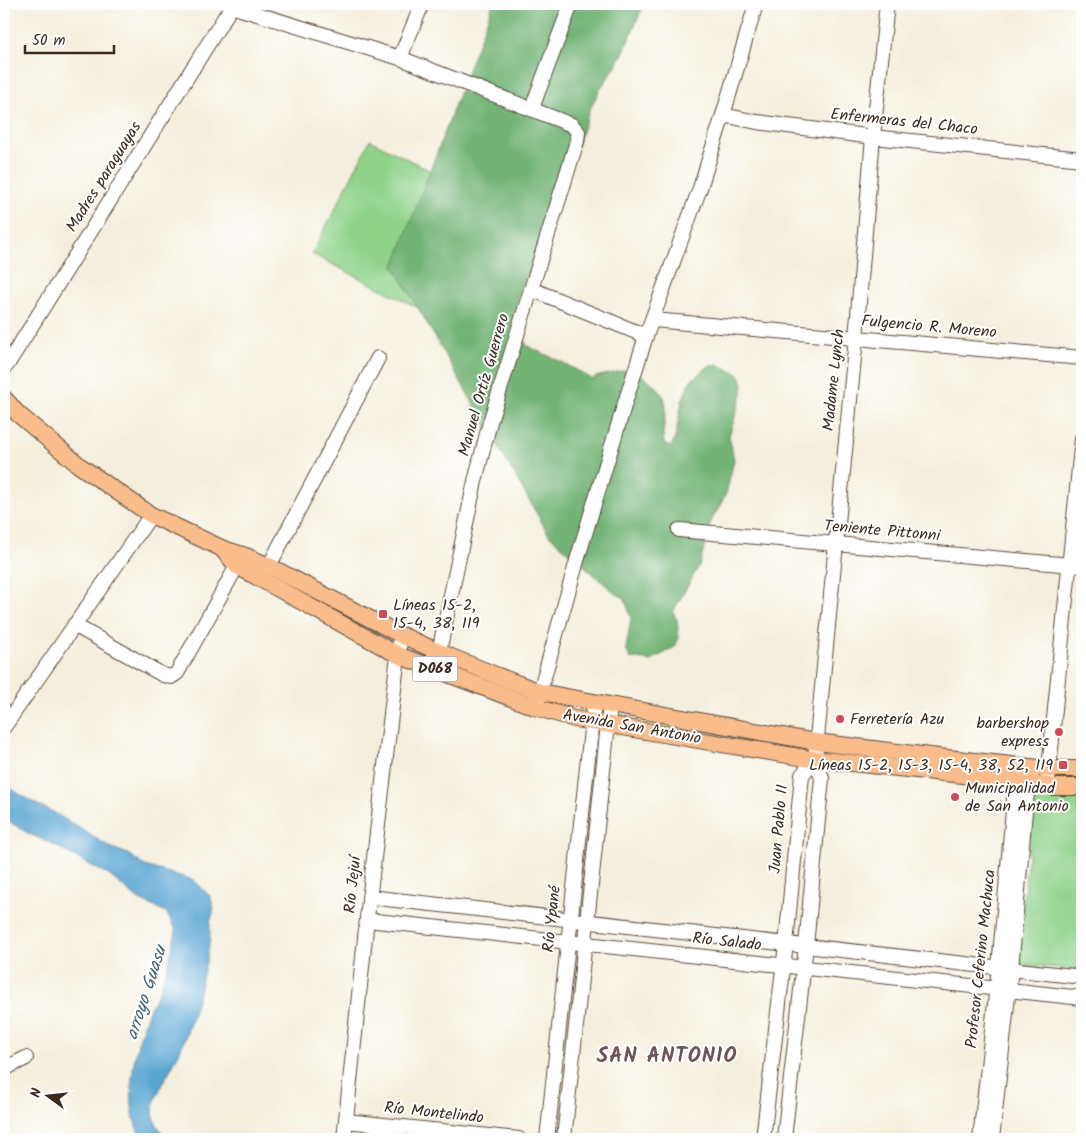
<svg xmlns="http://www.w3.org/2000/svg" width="1086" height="1143" viewBox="0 0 1086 1143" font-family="Kalam,sans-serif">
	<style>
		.green { fill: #8fd28a; stroke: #657e54 }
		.forest { fill: #73b476; stroke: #576f4a }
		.water { fill: #59a5d2; stroke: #4a6878 }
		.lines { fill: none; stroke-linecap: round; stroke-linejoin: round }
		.minor-casing { stroke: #57483b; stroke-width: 16 }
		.major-casing { stroke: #57483b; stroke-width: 18 }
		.minor { stroke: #fff; stroke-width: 14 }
		.major { stroke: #f9bc8a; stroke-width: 16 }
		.poi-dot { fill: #d1495b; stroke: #fff; stroke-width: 2 }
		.labels { text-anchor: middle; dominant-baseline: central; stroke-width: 4; stroke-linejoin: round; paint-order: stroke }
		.shield { fill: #fff; stroke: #766a62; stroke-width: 1 }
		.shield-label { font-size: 15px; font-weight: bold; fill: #3b2a1e }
		.street-label { font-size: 16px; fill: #3b2a1e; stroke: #fff }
		.poi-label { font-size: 16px; fill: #3b2a1e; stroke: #fff; text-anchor: start }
		.water-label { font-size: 18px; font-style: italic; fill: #48616f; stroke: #fff }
		.district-label { font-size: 21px; font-weight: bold; letter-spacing: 1px; fill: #6e5456; stroke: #fff }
	</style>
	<rect width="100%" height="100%" fill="#fff"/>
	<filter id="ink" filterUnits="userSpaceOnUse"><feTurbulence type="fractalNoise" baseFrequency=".02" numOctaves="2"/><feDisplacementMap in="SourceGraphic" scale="10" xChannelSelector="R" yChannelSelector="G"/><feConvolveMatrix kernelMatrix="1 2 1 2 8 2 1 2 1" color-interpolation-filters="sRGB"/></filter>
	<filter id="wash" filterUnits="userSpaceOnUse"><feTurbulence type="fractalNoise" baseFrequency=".0096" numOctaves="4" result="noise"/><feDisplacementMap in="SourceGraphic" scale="20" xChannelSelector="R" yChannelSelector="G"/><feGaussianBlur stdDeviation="1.12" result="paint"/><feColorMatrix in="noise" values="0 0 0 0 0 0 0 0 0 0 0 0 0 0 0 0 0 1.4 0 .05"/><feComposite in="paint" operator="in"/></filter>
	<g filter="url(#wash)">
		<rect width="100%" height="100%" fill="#f4efdd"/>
		<g class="green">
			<path d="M370 140 508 210 450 324 312 254Z"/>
			<path d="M1034 796 1082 797V970L1017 964Z"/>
		</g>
		<path class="forest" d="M493 4H644L621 58 599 91 590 109 538 256 520 290 515 309 519 328 527 346 562 362 594 380 595 377 630 369 639 373 656 386 664 397 666 406 663 435 664 444 671 447 675 438 682 401 690 381 709 366 717 364 740 375 743 384 742 394 729 436 734 460 726 494 711 522 700 564 673 612 677 620 679 638 675 647 650 661 630 658 626 649 631 618 624 597 616 594 549 535 394 266Z"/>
		<path class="water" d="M4 784 34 803 55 813 110 847 128 854 145 866 194 880 210 896 214 909 210 923V940L206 963 196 1004 187 1033 180 1051 160 1089 154 1103 153 1114 157 1125 168 1139H143C140 1135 137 1130 136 1126 125 1092 135 1045 148 1013 150 1006 155 1000 158 993 166 975 172 949 176 930L166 912 139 900 110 876 50 843 29 834 4 818Z"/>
	</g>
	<g filter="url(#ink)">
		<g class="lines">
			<g class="minor-casing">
				<g id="minor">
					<path d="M231 6 400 58 572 125 578 132 577 141 490 422 475 481 439 652"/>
					<path d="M400 58 422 4"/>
					<path d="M532 108 571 4"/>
					<path d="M723 115 757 122 873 137 1082 159"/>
					<path d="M531 289 646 336"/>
					<path d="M653 320 1082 358"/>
					<path d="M4 367 7 365 233 4"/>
					<path d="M679 530 1082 566"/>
					<path d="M269 566 378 358"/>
					<path d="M74 625 163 675 171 677 177 673 237 566"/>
					<path d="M537 702 578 557 624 406 646 336 700 188 723 115 756 4"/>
					<path d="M4 727 151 515"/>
					<path d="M1048 779 1082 438"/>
					<path d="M369 897 1082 977"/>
					<path d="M367 920 1082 998"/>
					<path d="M4 1069 26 1058"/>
					<path d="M346 1121 519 1139"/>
					<path d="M344 1139 368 909 398 655 401 635"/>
					<path d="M547 1139 594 702"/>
					<path d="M564 1139 610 705"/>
					<path d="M763 1139 786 944 802 775 815 759"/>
					<path d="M784 1139 806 946 822 778 815 759 856 338 873 137 887 4"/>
					<path d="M980 1139 999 967 1014 799 1017 771"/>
					<path d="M992 1139 1011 969 1026 800 1031 775"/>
				</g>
			</g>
			<g class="major-casing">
				<g id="major">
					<path d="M4 398 18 414 80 466 151 515 221 548 246 556 269 566 401 635 439 652 498 676 540 692 610 705 816 742 938 757 1049 769H1082"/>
					<path d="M221 548 237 566 398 655 535 707 575 719 805 758 1009 780 1054 787H1082"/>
				</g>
			</g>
			<use href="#minor" class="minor"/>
			<use href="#major" class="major"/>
		</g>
	</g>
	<g class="poi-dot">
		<rect x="378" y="609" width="10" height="10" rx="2.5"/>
		<circle cx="840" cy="719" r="5"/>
		<circle cx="1059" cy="732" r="5"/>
		<rect x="1058" y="760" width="10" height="10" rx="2.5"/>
		<circle cx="955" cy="797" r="5"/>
	</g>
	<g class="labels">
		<rect class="shield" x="412.5" y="656.5" width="45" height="25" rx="4"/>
		<g class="shield-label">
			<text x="435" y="669">D068</text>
		</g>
		<g class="street-label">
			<text transform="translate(904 122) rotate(6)">Enfermeras del Chaco</text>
			<text transform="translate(104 177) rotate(-58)">Madres paraguayas</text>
			<text transform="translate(929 327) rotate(5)">Fulgencio R. Moreno</text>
			<text transform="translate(834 380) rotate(-84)">Madame Lynch</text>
			<text transform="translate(484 385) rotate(-74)">Manuel Ortíz Guerrero</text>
			<text transform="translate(882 531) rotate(5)">Teniente Pittonni</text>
			<text transform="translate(632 727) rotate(10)">Avenida San Antonio</text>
			<text transform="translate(779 829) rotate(-85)">Juan Pablo II</text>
			<text transform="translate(353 885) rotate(-84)">Río Jejuí</text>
			<text transform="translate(552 919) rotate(-84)">Río Ypané</text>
			<text transform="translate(727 942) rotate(6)">Río Salado</text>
			<text transform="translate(981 959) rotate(-84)">Profesor Ceferino Machuca</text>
			<text transform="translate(434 1113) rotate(6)">Río Montelindo</text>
		</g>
		<g class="poi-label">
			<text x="393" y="605">Líneas 15-2,<tspan x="393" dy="18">15-4, 38, 119</tspan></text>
			<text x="850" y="719">Ferretería Azu</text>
			<text x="1049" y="723" text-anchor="end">barbershop<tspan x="1049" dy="18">express</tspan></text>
			<text x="1053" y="765" text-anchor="end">Líneas 15-2, 15-3, 15-4, 38, 52, 119</text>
			<text x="965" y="788">Municipalidad<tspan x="965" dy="18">de San Antonio</tspan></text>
		</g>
		<g class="water-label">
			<text transform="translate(147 993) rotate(-72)">arroyo Guasu</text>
		</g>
		<g class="district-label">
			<text x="667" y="1056">SAN ANTONIO</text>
		</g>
	</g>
	<rect width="1086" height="1143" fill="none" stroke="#fff" stroke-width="20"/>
	<g transform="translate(48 1096) rotate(285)" stroke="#ffffff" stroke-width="4" paint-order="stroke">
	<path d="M0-4L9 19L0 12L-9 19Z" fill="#3b2a1e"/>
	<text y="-8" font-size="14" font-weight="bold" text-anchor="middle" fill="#3b2a1e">N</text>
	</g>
	<path d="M25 45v8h89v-8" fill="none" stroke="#3b2a1e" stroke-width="2.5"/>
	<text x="32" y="45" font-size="15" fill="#3b2a1e" stroke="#ffffff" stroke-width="4" paint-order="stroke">50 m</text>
</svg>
